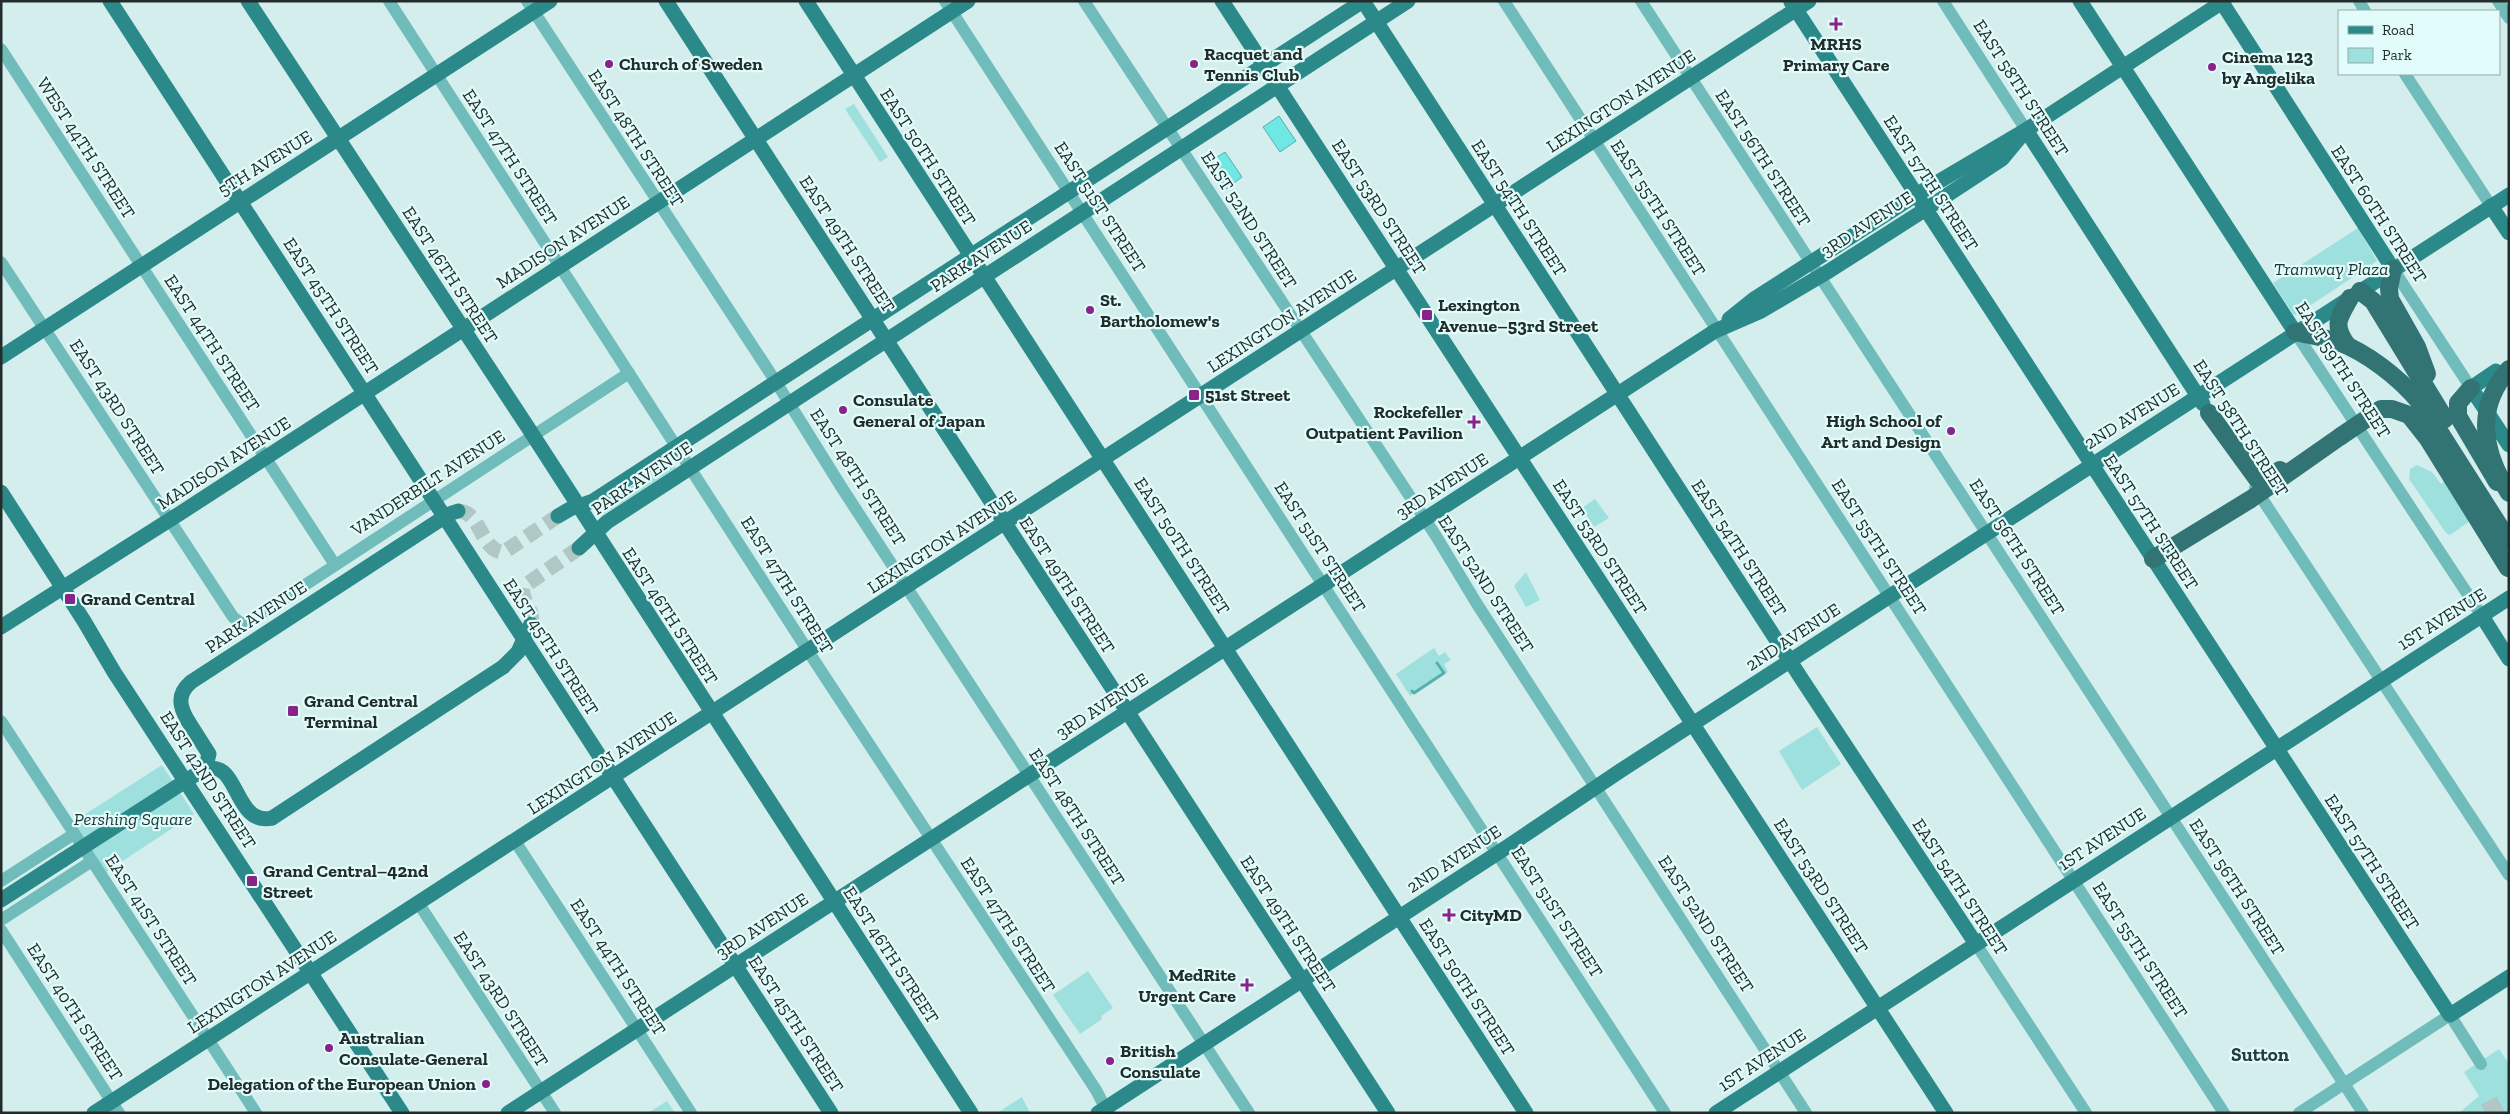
<svg xmlns="http://www.w3.org/2000/svg" width="2510" height="1114" viewBox="0 0 2510 1114" font-family="'Zilla Slab',serif">
	<style>
		.green { fill: #9ee0de }
		.water { fill: #6ee7e5; stroke: #57afad }
		.lines { fill: none; stroke-linecap: round; stroke-linejoin: round }
		.stream { stroke: #57afad; stroke-width: 3 }
		.major-tunnel { stroke: #b0c7c6; stroke-width: 15; stroke-dasharray: 15 8; stroke-linecap: butt }
		.highway-tunnel { stroke: #b0c7c6; stroke-width: 18; stroke-dasharray: 18 9; stroke-linecap: butt }
		.minor { stroke: #6fbcba; stroke-width: 12 }
		.major { stroke: #2b8a89; stroke-width: 15 }
		.highway { stroke: #317473; stroke-width: 18 }
		.major-bridge { stroke: #2b8a89; stroke-width: 15 }
		.highway-bridge { stroke: #317473; stroke-width: 18 }
		.poi-dot { fill: #88238a; stroke: #e1fcfa; stroke-width: 2 }
		.labels { text-anchor: middle; dominant-baseline: central; stroke-width: 4.5; stroke-linejoin: round; paint-order: stroke }
		.poi-label { font-size: 18px; font-weight: bold; fill: #222c2b; stroke: #e1fcfa; text-anchor: start }
		.street-label { font-size: 18px; fill: #222c2b; stroke: #e1fcfa }
		.park-label { font-size: 18px; font-style: italic; fill: #1e3434; stroke: #e1fcfa }
		.neighbourhood-label { font-size: 19px; font-weight: bold; fill: #263c3b; stroke: #e1fcfa }
	</style>
	<rect width="100%" height="100%" fill="#d4eeed"/>
	<g class="green">
		<path d="M854 104 888 157 880 162 845 109Z"/>
		<path d="M2358 228 2377 261 2296 315 2293 314 2273 283Z"/>
		<path d="M671 461 676 468 601 516 596 509Z"/>
		<path d="M2417 465 2432 472 2441 484 2446 480 2470 521 2450 535 2446 533 2409 479 2410 469Z"/>
		<path d="M1595 499 1609 518 1594 527 1582 508Z"/>
		<path d="M1526 572 1540 600 1526 607 1514 586Z"/>
		<path d="M1434 648 1439 656 1445 652 1451 660 1444 664 1448 672 1410 696 1396 674Z"/>
		<path d="M1817 727 1841 764 1802 790 1779 751Z"/>
		<path d="M162 765 194 814 106 872 73 822Z"/>
		<path d="M1088 971 1113 1008 1101 1016 1102 1019 1080 1034 1053 995Z"/>
		<path d="M2499 1049 2509 1064V1113H2459L2479 1096 2464 1072Z"/>
		<path d="M1022 1097 1030 1113H997Z"/>
		<path d="M667 1101 675 1113H648Z"/>
	</g>
	<g class="water">
		<path d="M1279 116 1296 141 1280 152 1263 127Z"/>
		<path d="M1225 152 1242 177 1226 189 1208 163Z"/>
	</g>
	<g class="lines">
		<path class="stream" d="M1412 691 1414 693 1444 673 1437 663"/>
		<g class="major-tunnel">
			<path d="M458 511C480 511 480 546 500 552L507 550 558 516"/>
			<path d="M531 624C535 609 520 601 523 587L579 548"/>
		</g>
		<path class="highway-tunnel" d="M2485 1113 2509 1100"/>
		<g class="minor">
			<path d="M389 1 808 651 1096 1090 1108 1113"/>
			<path d="M527 1 776 382 842 488 1249 1113"/>
			<path d="M945 1 1665 1113"/>
			<path d="M1084 1 1436 536 1477 604 1806 1113"/>
			<path d="M1504 1 2224 1113"/>
			<path d="M1641 1 2363 1113"/>
			<path d="M1943 1 2026 130"/>
			<path d="M2359 1 2365 11"/>
			<path d="M2498 1 2509 18"/>
			<path d="M1 49 335 565"/>
			<path d="M2405 74 2491 206"/>
			<path d="M1 262 233 617 242 624 250 621 629 373"/>
			<path d="M2393 269 2471 388"/>
			<path d="M2295 332 2482 616"/>
			<path d="M2255 488 2509 875"/>
			<path d="M1 721 256 1113"/>
			<path d="M515 841 691 1113"/>
			<path d="M1 881 74 834"/>
			<path d="M419 904 555 1113"/>
			<path d="M1 920 92 861"/>
			<path d="M1 930 119 1113"/>
			<path d="M1976 944 2086 1113"/>
			<path d="M2299 1113 2450 1015 2481 1064"/>
		</g>
		<g class="major">
			<path d="M110 1 831 1113"/>
			<path d="M248 1 527 426 971 1113"/>
			<path d="M666 1 1388 1113"/>
			<path d="M806 1 1526 1113"/>
			<path d="M1222 1 1946 1113"/>
			<path d="M1363 1 1801 678 1976 944"/>
			<path d="M2080 1 2295 332"/>
			<path d="M2221 1 2393 269"/>
			<path d="M1791 2 2450 1015 2509 977"/>
			<path d="M2026 130 2203 404"/>
			<path d="M2491 206 2509 233"/>
			<path d="M1729 319 1754 299 1916 195 2026 130 2224 1"/>
			<path d="M1 357 550 1"/>
			<path d="M2496 371 2471 388 2509 445"/>
			<path d="M1 492 84 621 114 672 402 1113"/>
			<path d="M558 516 570 509 593 501 1363 1"/>
			<path d="M579 548 607 522 1408 1"/>
			<path d="M2482 616 2509 659"/>
			<path d="M1 627 179 514 968 1"/>
			<path d="M188 721 209 754 207 762 198 773"/>
			<path d="M272 818 503 667"/>
			<path d="M1 900 63 860"/>
			<path d="M94 1113 1809 1"/>
			<path d="M508 1113 1715 331 1761 311 1829 271 1926 209 2002 159 2026 130"/>
			<path d="M1098 1113 1507 847 1620 771 2509 195"/>
			<path d="M1716 1113 2509 598"/>
		</g>
		<g class="highway">
			<path d="M2393 269 2389 288 2390 299 2417 347 2427 374"/>
			<path d="M2360 291 2373 301 2445 419"/>
			<path d="M2295 332C2312 336 2332 338 2348 346 2377 360 2408 385 2427 412L2509 541"/>
			<path d="M2347 345C2332 324 2339 318 2350 298"/>
			<path d="M2471 388 2458 403V416L2497 482"/>
			<path d="M2209 413 2257 479 2263 480 2280 470"/>
			<path d="M2153 559 2251 499 2341 436"/>
		</g>
		<g class="major-bridge">
			<path d="M503 667 518 652 531 624"/>
			<path d="M188 721C179 706 177 694 191 682L449 514 458 511"/>
			<path d="M63 860 198 773C203 771 211 767 217 769 238 774 239 826 272 818"/>
		</g>
		<g class="highway-bridge">
			<path d="M2509 369C2474 409 2483 452 2509 493"/>
			<path d="M2341 436 2381 409H2392L2409 415 2428 439 2508 568"/>
		</g>
	</g>
	<g class="poi-dot">
		<path d="M1833.5 16.5h5v5h5v5h-5v5h-5v-5h-5v-5h5z"/>
		<circle cx="609" cy="64" r="5"/>
		<circle cx="1194" cy="64" r="5"/>
		<circle cx="2212" cy="67" r="5"/>
		<circle cx="1090" cy="310" r="5"/>
		<rect x="1421" y="309" width="12" height="12" rx="2.5"/>
		<rect x="1188" y="389" width="12" height="12" rx="2.5"/>
		<circle cx="843" cy="410" r="5"/>
		<path d="M1471.5 414.5h5v5h5v5h-5v5h-5v-5h-5v-5h5z"/>
		<circle cx="1951" cy="431" r="5"/>
		<rect x="64" y="593" width="12" height="12" rx="2.5"/>
		<rect x="287" y="705" width="12" height="12" rx="2.5"/>
		<rect x="246" y="875" width="12" height="12" rx="2.5"/>
		<path d="M1446.5 907.5h5v5h5v5h-5v5h-5v-5h-5v-5h5z"/>
		<path d="M1244.5 977.5h5v5h5v5h-5v5h-5v-5h-5v-5h5z"/>
		<circle cx="329" cy="1048" r="5"/>
		<circle cx="1110" cy="1061" r="5"/>
		<circle cx="486" cy="1084" r="5"/>
	</g>
	<g class="labels">
		<g class="poi-label">
			<text x="1836" y="44" text-anchor="middle">MRHS<tspan x="1836" dy="21">Primary Care</tspan></text>
			<text x="1204" y="54">Racquet and<tspan x="1204" dy="21">Tennis Club</tspan></text>
			<text x="2222" y="57">Cinema 123<tspan x="2222" dy="21">by Angelika</tspan></text>
			<text x="619" y="64">Church of Sweden</text>
			<text x="1100" y="300">St.<tspan x="1100" dy="21">Bartholomew's</tspan></text>
			<text x="1438" y="305">Lexington<tspan x="1438" dy="21">Avenue–53rd Street</tspan></text>
			<text x="1205" y="395">51st Street</text>
			<text x="853" y="400">Consulate<tspan x="853" dy="21">General of Japan</tspan></text>
			<text x="1463" y="412" text-anchor="end">Rockefeller<tspan x="1463" dy="21">Outpatient Pavilion</tspan></text>
			<text x="1941" y="421" text-anchor="end">High School of<tspan x="1941" dy="21">Art and Design</tspan></text>
			<text x="81" y="599">Grand Central</text>
			<text x="304" y="701">Grand Central<tspan x="304" dy="21">Terminal</tspan></text>
			<text x="263" y="871">Grand Central–42nd<tspan x="263" dy="21">Street</tspan></text>
			<text x="1460" y="915">CityMD</text>
			<text x="1236" y="975" text-anchor="end">MedRite<tspan x="1236" dy="21">Urgent Care</tspan></text>
			<text x="339" y="1038">Australian<tspan x="339" dy="21">Consulate-General</tspan></text>
			<text x="1120" y="1051">British<tspan x="1120" dy="21">Consulate</tspan></text>
			<text x="476" y="1084" text-anchor="end">Delegation of the European Union</text>
		</g>
		<g class="street-label">
			<text transform="translate(2021 88) rotate(57)">EAST 58TH STREET</text>
			<text transform="translate(1621 101) rotate(-33)">LEXINGTON AVENUE</text>
			<text transform="translate(636 138) rotate(57)">EAST 48TH STREET</text>
			<text transform="translate(86 148) rotate(57)">WEST 44TH STREET</text>
			<text transform="translate(510 157) rotate(57)">EAST 47TH STREET</text>
			<text transform="translate(928 157) rotate(57)">EAST 50TH STREET</text>
			<text transform="translate(1763 158) rotate(57)">EAST 56TH STREET</text>
			<text transform="translate(265 163) rotate(-32)">5TH AVENUE</text>
			<text transform="translate(1931 183) rotate(57)">EAST 57TH STREET</text>
			<text transform="translate(1100 207) rotate(57)">EAST 51ST STREET</text>
			<text transform="translate(1379 207) rotate(57)">EAST 53RD STREET</text>
			<text transform="translate(1519 208) rotate(57)">EAST 54TH STREET</text>
			<text transform="translate(1658 208) rotate(57)">EAST 55TH STREET</text>
			<text transform="translate(2379 214) rotate(57)">EAST 60TH STREET</text>
			<text transform="translate(1249 220) rotate(57)">EAST 52ND STREET</text>
			<text transform="translate(1867 224) rotate(-33)">3RD AVENUE</text>
			<text transform="translate(563 242) rotate(-33)">MADISON AVENUE</text>
			<text transform="translate(847 244) rotate(57)">EAST 49TH STREET</text>
			<text transform="translate(981 256) rotate(-33)">PARK AVENUE</text>
			<text transform="translate(450 275) rotate(57)">EAST 46TH STREET</text>
			<text transform="translate(331 306) rotate(57)">EAST 45TH STREET</text>
			<text transform="translate(1282 321) rotate(-33)">LEXINGTON AVENUE</text>
			<text transform="translate(212 343) rotate(57)">EAST 44TH STREET</text>
			<text transform="translate(2343 370) rotate(57)">EAST 59TH STREET</text>
			<text transform="translate(117 407) rotate(57)">EAST 43RD STREET</text>
			<text transform="translate(2132 416) rotate(-32)">2ND AVENUE</text>
			<text transform="translate(2241 428) rotate(57)">EAST 58TH STREET</text>
			<text transform="translate(224 463) rotate(-33)">MADISON AVENUE</text>
			<text transform="translate(858 477) rotate(57)">EAST 48TH STREET</text>
			<text transform="translate(642 478) rotate(-34)">PARK AVENUE</text>
			<text transform="translate(428 483) rotate(-33)">VANDERBILT AVENUE</text>
			<text transform="translate(1442 486) rotate(-33)">3RD AVENUE</text>
			<text transform="translate(2151 522) rotate(57)">EAST 57TH STREET</text>
			<text transform="translate(942 542) rotate(-33)">LEXINGTON AVENUE</text>
			<text transform="translate(1182 546) rotate(57)">EAST 50TH STREET</text>
			<text transform="translate(1320 547) rotate(57)">EAST 51ST STREET</text>
			<text transform="translate(1600 547) rotate(57)">EAST 53RD STREET</text>
			<text transform="translate(1879 547) rotate(57)">EAST 55TH STREET</text>
			<text transform="translate(2017 547) rotate(57)">EAST 56TH STREET</text>
			<text transform="translate(1739 548) rotate(57)">EAST 54TH STREET</text>
			<text transform="translate(1486 584) rotate(57)">EAST 52ND STREET</text>
			<text transform="translate(787 585) rotate(58)">EAST 47TH STREET</text>
			<text transform="translate(1067 585) rotate(57)">EAST 49TH STREET</text>
			<text transform="translate(670 616) rotate(57)">EAST 46TH STREET</text>
			<text transform="translate(256 617) rotate(-33)">PARK AVENUE</text>
			<text transform="translate(2442 619) rotate(-32)">1ST AVENUE</text>
			<text transform="translate(1793 637) rotate(-33)">2ND AVENUE</text>
			<text transform="translate(551 647) rotate(57)">EAST 45TH STREET</text>
			<text transform="translate(1102 706) rotate(-33)">3RD AVENUE</text>
			<text transform="translate(602 763) rotate(-33)">LEXINGTON AVENUE</text>
			<text transform="translate(208 780) rotate(57)">EAST 42ND STREET</text>
			<text transform="translate(1077 817) rotate(57)">EAST 48TH STREET</text>
			<text transform="translate(2102 839) rotate(-33)">1ST AVENUE</text>
			<text transform="translate(1454 859) rotate(-33)">2ND AVENUE</text>
			<text transform="translate(2372 862) rotate(57)">EAST 57TH STREET</text>
			<text transform="translate(1821 886) rotate(57)">EAST 53RD STREET</text>
			<text transform="translate(1960 887) rotate(57)">EAST 54TH STREET</text>
			<text transform="translate(2237 887) rotate(57)">EAST 56TH STREET</text>
			<text transform="translate(1557 912) rotate(57)">EAST 51ST STREET</text>
			<text transform="translate(151 920) rotate(57)">EAST 41ST STREET</text>
			<text transform="translate(1288 924) rotate(57)">EAST 49TH STREET</text>
			<text transform="translate(1706 924) rotate(57)">EAST 52ND STREET</text>
			<text transform="translate(1008 925) rotate(57)">EAST 47TH STREET</text>
			<text transform="translate(762 926) rotate(-33)">3RD AVENUE</text>
			<text transform="translate(2140 950) rotate(57)">EAST 55TH STREET</text>
			<text transform="translate(891 955) rotate(57)">EAST 46TH STREET</text>
			<text transform="translate(618 967) rotate(57)">EAST 44TH STREET</text>
			<text transform="translate(262 982) rotate(-33)">LEXINGTON AVENUE</text>
			<text transform="translate(1467 987) rotate(57)">EAST 50TH STREET</text>
			<text transform="translate(501 999) rotate(57)">EAST 43RD STREET</text>
			<text transform="translate(75 1012) rotate(57)">EAST 40TH STREET</text>
			<text transform="translate(796 1024) rotate(57)">EAST 45TH STREET</text>
			<text transform="translate(1762 1060) rotate(-33)">1ST AVENUE</text>
		</g>
		<g class="park-label">
			<text x="2331" y="269">Tramway Plaza</text>
			<text x="133" y="819">Pershing Square</text>
		</g>
		<g class="neighbourhood-label">
			<text x="2260" y="1054">Sutton</text>
		</g>
	</g>
	<rect width="2510" height="1114" fill="none" stroke="#222c2b" stroke-width="5"/>
	<rect x="2338" y="10" width="162" height="65" fill="#e1fcfa" stroke="#95a9a7"/>
	<rect x="2348" y="26" width="25" height="8" fill="#2b8a89" stroke="#95a9a7"/>
	<text x="2382" y="35" font-size="15" fill="#222c2b">Road</text>
	<rect x="2348" y="48" width="25" height="15" fill="#9ee0de" stroke="#95a9a7"/>
	<text x="2382" y="60" font-size="15" fill="#222c2b">Park</text>
</svg>
